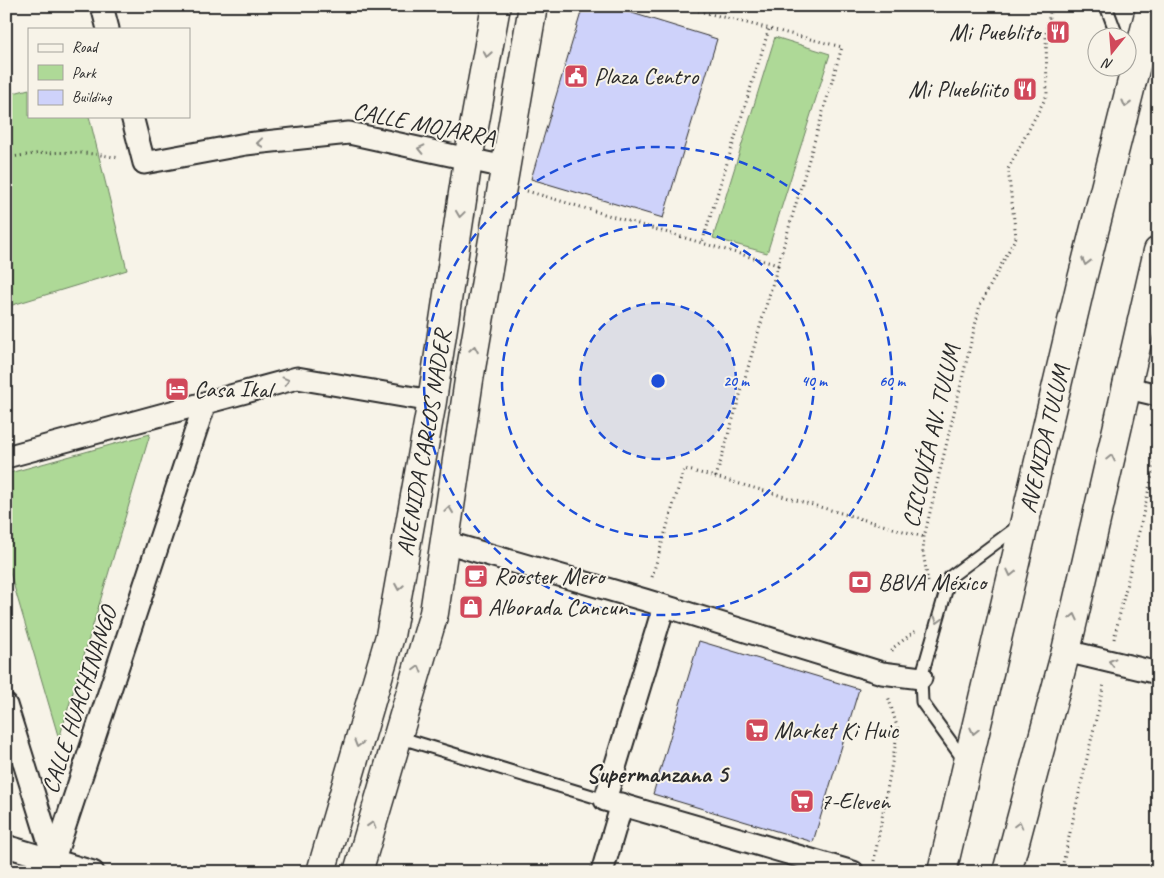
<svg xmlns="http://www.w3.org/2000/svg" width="1164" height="878" viewBox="0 0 1164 878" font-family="Caveat,sans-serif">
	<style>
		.green { fill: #aed997; stroke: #6c8261 }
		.building { fill: #ced2fa; stroke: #2b2b2b }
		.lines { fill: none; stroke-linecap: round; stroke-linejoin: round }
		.lane-casing { stroke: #2b2b2b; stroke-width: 15 }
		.street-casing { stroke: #2b2b2b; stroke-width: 25 }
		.secondary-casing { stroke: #2b2b2b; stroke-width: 31 }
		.primary-casing { stroke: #2b2b2b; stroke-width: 31 }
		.path { stroke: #2b2b2b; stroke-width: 3; stroke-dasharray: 1 4; stroke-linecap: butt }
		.lane { stroke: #f7f3e8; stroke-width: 11 }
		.street { stroke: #f7f3e8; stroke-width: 21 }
		.secondary { stroke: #f7f3e8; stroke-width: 28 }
		.primary { stroke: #f7f3e8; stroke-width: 28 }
		.oneway { stroke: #918f8a }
		.ring { fill: none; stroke: #1d4ed8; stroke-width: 2.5; stroke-dasharray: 9 6 }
		.labels { text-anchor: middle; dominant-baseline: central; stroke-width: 4; stroke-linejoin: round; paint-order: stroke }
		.poi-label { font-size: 24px; fill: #2b2b2b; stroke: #f7f3e8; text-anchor: start }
		.street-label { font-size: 24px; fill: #2b2b2b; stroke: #f7f3e8 }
		.neighbourhood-label { font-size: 25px; font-weight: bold; fill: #2b2b2b; stroke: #f7f3e8 }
		.centre { fill: #1d4ed8; stroke: #f7f3e8; stroke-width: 2.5 }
		.ring-label { font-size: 15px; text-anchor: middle; font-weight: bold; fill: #1d4ed8; stroke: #f7f3e8; stroke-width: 4; stroke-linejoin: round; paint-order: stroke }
	</style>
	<rect width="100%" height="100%" fill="#f7f3e8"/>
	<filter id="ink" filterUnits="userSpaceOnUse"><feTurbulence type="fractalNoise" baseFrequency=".02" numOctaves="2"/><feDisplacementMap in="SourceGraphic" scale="10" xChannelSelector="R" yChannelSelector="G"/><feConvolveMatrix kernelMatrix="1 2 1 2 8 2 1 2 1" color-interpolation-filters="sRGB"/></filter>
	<g filter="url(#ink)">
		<g class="green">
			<path d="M775 37 830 54 767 253 713 238Z"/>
			<path d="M29 89V116H89L127 270 6 307V95Z"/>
			<path d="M150 434 59 739 6 559V474Z"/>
		</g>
		<g class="building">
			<path d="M583 6H609L717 39 663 218 531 179Z"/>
			<path d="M699 641 859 689 813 842 653 794Z"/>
		</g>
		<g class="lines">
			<g class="lane-casing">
				<g id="lane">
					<path d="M1106 6 1118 38"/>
					<path d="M398 737 605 800"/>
					<path d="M966 763 922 702 921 678 950 577 1020 525"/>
				</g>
			</g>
			<g class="street-casing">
				<g id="street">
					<path d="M102 6 108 29"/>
					<path d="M132 116 144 163 246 144 349 133 505 167"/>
					<path d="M1128 388 1158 395"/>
					<path d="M6 457 297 378 432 401"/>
					<path d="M445 542 645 600 882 673 921 678"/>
					<path d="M664 606 605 800 853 872"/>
					<path d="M1066 651 1158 673"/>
					<path d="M6 705 54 859"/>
					<path d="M6 846 93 872"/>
					<path d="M54 859 205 403"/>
					<path d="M602 872 622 804"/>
				</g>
			</g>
			<g class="secondary-casing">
				<g id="secondary">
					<path id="s1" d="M321 872 390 636 432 401 468 160 496 6"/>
					<path d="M358 872 434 613 469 380 533 6"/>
				</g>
			</g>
			<g class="primary-casing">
				<g id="primary">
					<path id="s2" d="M942 872 1082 279 1151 6"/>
					<path d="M1007 872 1066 651 1158 251"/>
				</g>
			</g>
			<g class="path">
				<path d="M679 6 842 47 778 265 702 243"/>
				<path d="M6 158C47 151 78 150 119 158"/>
				<path d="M527 191 702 243 769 29"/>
				<path d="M778 265 716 477 924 537"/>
				<path d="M652 577 684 469 716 477"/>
				<path d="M928 582 923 552 924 537 980 305 1016 237 1008 169 1047 95 1046 34 1051 6"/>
				<path d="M1114 639 1158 450"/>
				<path d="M892 651 893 648 915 631"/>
				<path d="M874 861 898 730 888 696"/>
				<path d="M1061 872 1104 684"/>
			</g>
			<use href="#lane" class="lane"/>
			<use href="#street" class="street"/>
			<use href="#secondary" class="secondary"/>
			<use href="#primary" class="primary"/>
		</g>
		<defs><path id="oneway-chevron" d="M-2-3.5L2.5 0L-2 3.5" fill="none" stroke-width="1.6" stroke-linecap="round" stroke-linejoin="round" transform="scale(1.25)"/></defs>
		<g class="oneway">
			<use href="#oneway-chevron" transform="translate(487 54) rotate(100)"/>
			<use href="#oneway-chevron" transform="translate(1126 104) rotate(104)"/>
			<use href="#oneway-chevron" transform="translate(260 143) rotate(174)"/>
			<use href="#oneway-chevron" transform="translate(421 149) rotate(-167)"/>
			<use href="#oneway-chevron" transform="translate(460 214) rotate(98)"/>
			<use href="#oneway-chevron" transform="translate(1086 262) rotate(104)"/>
			<use href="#oneway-chevron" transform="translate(474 349) rotate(-80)"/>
			<use href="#oneway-chevron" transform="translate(286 381) rotate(-15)"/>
			<use href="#oneway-chevron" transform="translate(1111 458) rotate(-77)"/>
			<use href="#oneway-chevron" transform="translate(449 510) rotate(-82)"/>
			<use href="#oneway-chevron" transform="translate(1011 573) rotate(103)"/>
			<use href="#oneway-chevron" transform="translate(399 587) rotate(100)"/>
			<use href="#oneway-chevron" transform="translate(1074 617) rotate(-77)"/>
			<use href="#oneway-chevron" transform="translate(938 620) rotate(106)"/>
			<use href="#oneway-chevron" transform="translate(1112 662) rotate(-166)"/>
			<use href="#oneway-chevron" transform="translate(418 669) rotate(-74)"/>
			<use href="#oneway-chevron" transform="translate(974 731) rotate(103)"/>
			<use href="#oneway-chevron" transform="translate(358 744) rotate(106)"/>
			<use href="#oneway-chevron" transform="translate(372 825) rotate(-73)"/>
			<use href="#oneway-chevron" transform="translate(1019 825) rotate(-75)"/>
		</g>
	</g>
	<circle cx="658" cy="381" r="78" fill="#1d4ed8" fill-opacity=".12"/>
	<g class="ring">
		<circle cx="658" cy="381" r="78"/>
		<circle cx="658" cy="381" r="156"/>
		<circle cx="658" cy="381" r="234"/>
	</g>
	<defs>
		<g id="restaurant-square" transform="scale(1.25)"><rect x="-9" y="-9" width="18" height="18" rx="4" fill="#d1495b" stroke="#f7f3e8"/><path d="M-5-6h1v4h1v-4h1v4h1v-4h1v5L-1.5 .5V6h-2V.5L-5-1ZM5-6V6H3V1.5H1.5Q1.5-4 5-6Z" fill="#fff"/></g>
		<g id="civic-square" transform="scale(1.25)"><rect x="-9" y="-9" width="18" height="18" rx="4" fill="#d1495b" stroke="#f7f3e8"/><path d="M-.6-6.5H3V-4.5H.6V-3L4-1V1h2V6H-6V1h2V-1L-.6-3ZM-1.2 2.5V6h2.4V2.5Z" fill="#fff"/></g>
		<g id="hotel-square" transform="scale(1.25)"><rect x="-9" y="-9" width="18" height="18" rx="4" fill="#d1495b" stroke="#f7f3e8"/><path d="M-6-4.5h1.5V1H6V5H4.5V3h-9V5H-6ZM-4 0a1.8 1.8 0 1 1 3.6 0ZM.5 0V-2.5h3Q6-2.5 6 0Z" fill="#fff"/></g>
		<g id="cafe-square" transform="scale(1.25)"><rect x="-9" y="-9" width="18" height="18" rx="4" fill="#d1495b" stroke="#f7f3e8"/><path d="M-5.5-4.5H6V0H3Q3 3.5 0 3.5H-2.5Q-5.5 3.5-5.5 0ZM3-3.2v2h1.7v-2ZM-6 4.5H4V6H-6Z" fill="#fff"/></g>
		<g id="bank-square" transform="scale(1.25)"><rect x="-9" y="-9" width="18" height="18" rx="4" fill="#d1495b" stroke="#f7f3e8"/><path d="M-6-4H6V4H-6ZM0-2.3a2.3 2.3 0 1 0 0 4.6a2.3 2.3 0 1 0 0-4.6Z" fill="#fff"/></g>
		<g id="shop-square" transform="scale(1.25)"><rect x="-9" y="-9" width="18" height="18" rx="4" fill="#d1495b" stroke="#f7f3e8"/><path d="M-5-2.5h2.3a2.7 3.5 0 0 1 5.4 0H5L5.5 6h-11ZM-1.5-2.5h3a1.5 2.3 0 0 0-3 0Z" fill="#fff"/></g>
		<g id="supermarket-square" transform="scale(1.25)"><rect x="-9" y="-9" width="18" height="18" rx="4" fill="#d1495b" stroke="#f7f3e8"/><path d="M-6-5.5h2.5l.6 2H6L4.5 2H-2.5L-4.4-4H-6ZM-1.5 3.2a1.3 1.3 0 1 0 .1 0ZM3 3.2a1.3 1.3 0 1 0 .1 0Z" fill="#fff"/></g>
	</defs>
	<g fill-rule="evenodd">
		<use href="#restaurant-square" x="1058" y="32"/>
		<use href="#civic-square" x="576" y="76"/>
		<use href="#restaurant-square" x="1025" y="89"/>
		<use href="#hotel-square" x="177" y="389"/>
		<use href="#cafe-square" x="476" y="576"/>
		<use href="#bank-square" x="860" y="582"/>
		<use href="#shop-square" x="471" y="607"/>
		<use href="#supermarket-square" x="757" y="730"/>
		<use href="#supermarket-square" x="802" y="801"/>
	</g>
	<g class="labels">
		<g class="poi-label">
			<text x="1040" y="32" text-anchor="end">Mi Pueblito</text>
			<text x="594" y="76">Plaza Centro</text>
			<text x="1008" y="89" text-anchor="end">Mi Pluebliito</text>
			<text x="194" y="389">Casa Ikal</text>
			<text x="494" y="576">Rooster Mero</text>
			<text x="878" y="582">BBVA México</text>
			<text x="488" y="607">Alborada Cancun</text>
			<text x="774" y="730">Market Ki Huic</text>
			<text x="820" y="801">7-Eleven</text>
		</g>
		<g class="street-label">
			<text transform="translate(424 124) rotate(11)">CALLE MOJARRA</text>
			<text transform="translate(931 436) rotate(-77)">CICLOVÍA AV. TULUM</text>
			<text stroke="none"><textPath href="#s2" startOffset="445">AVENIDA TULUM</textPath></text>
			<text stroke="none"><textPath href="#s1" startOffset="442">AVENIDA CARLOS NADER</textPath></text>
			<text transform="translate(79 700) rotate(-72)">CALLE HUACHINANGO</text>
		</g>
		<g class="neighbourhood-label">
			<text x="657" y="774">Supermanzana 5</text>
		</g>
	</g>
	<circle cx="658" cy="381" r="8" class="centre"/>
	<g class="ring-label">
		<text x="736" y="386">20 m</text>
		<text x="814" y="386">40 m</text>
		<text x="892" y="386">60 m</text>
	</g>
	<rect width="1164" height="878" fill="none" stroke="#f7f3e8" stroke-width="25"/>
	<rect x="12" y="12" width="1139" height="853" fill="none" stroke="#2b2b2b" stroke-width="2" filter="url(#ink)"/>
	<rect x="28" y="28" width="162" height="90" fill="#f7f3e8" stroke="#a5a39c"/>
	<rect x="38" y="44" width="25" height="8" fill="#f7f3e8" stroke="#a5a39c"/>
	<text x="72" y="52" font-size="15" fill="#2b2b2b">Road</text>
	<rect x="38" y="65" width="25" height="15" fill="#aed997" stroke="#a5a39c"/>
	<text x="72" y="78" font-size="15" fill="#2b2b2b">Park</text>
	<rect x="38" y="90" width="25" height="15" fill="#ced2fa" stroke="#a5a39c"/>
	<text x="72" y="102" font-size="15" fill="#2b2b2b">Building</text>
	<g transform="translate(1112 52) rotate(197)"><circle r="24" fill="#f7f3e8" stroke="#a5a39c"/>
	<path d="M0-4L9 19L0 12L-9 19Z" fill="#d1495b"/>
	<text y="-8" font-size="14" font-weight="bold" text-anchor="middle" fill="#2b2b2b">N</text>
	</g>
</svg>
